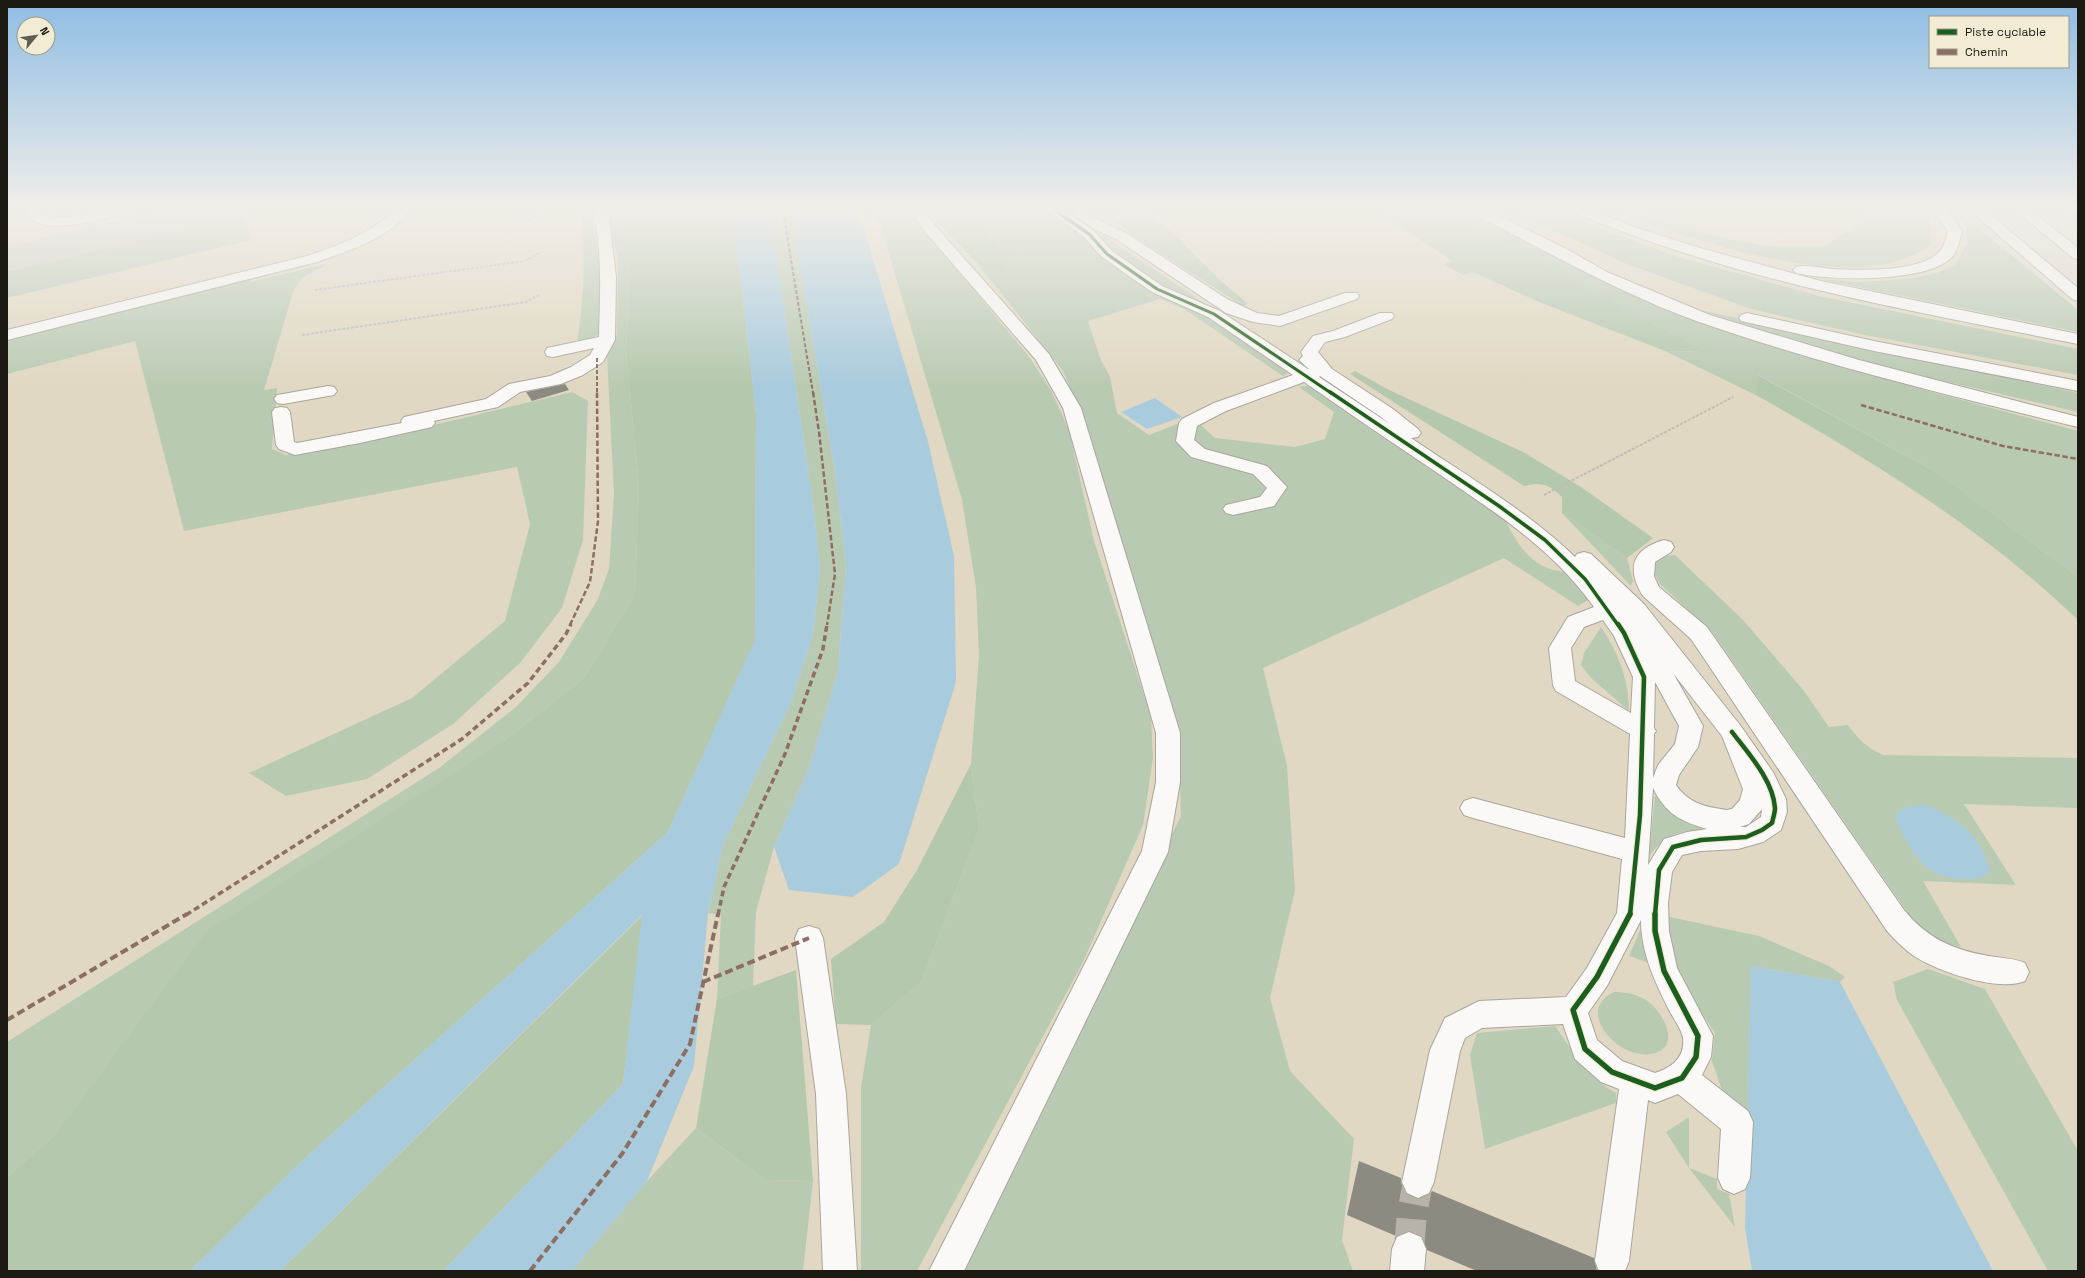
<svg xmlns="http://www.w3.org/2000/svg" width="2085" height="1278" viewBox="0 0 2085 1278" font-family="'Space Grotesk',sans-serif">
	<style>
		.built { fill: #e0d8c2 }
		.green { fill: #b9cab3 }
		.forest { fill: #b4c8ae }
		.water { fill: #a8cbdd }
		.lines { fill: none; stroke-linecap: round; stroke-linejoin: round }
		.taxiway { fill: #d0cdc5; fill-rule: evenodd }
		.building { fill: #8d8a81 }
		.minor-tunnel { stroke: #b8b3a8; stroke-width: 30; stroke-dasharray: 30 15; stroke-linecap: butt }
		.minor-casing { stroke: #aaa69c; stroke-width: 2 }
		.highway-casing { stroke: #aaa69c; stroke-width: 2 }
		.path { stroke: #bdbcb7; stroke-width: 2; stroke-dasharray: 3 1.5; stroke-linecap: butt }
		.minor { fill: #faf9f8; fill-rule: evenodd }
		.highway { fill: #faf9f8; fill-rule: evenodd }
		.quiet-far3 { stroke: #8d6e63; stroke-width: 2; stroke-dasharray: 4 2; stroke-linecap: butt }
		.quiet-far2 { stroke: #8d6e63; stroke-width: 2.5; stroke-dasharray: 5.5 2.5; stroke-linecap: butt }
		.quiet-far1 { stroke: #8d6e63; stroke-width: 3.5; stroke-dasharray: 6 3.5; stroke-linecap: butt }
		.quiet { stroke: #8d6e63; stroke-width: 4; stroke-dasharray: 8 4; stroke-linecap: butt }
		.cycleway-far3-casing { stroke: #f2ecd5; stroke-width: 5 }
		.cycleway-far2-casing { stroke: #f2ecd5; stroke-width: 5.5 }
		.cycleway-far1-casing { stroke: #f2ecd5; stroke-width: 7 }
		.cycleway-casing { stroke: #f2ecd5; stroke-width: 8 }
		.cycleway-far3 { stroke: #1b5e20; stroke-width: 3 }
		.cycleway-far2 { stroke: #1b5e20; stroke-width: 3.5 }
		.cycleway-far1 { stroke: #1b5e20; stroke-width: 4.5 }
		.cycleway { stroke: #1b5e20; stroke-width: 5.5 }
	</style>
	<rect width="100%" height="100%" fill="#dfdace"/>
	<path class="built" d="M7 207H1913L2078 340V1271H7Z"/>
	<g class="green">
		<path d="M581 207H591L600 270 599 334 589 340 577 342C585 295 585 254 581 207Z"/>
		<path d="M607 207H615L631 269 626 350 639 486 635 595 584 678 504 741 7 1177V1042L439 768 516 707 559 662 598 599 609 569 614 495 607 355 617 335 618 259Z"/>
		<path d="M769 207H783V210L793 211V207H795L794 211 801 272 834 465 846 565 838 672 809 768 774 847 756 912 753 986 717 999 721 915 708 913 723 845 792 700 813 634 820 569 813 503Z"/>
		<path d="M873 207H905L1030 358 1051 391 1069 430 1094 541 1151 717 1153 758 1143 825 1083 962 917 1271H861V1088L871 1025 921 982 979 830 971 764 979 655 976 587 962 500 882 230Z"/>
		<path d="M970 207H1045L1087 239 1101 254 1211 316 1283 367 1288 373 1283 376 1184 309 1160 299 1088 321 1100 358 1110 377 1117 413 1149 435 1193 418 1215 438 1295 447 1325 439 1334 412 1299 387 1308 386 1319 391 1503 515C1516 544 1533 571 1567 572L1590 599 1578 606 1504 558 1263 668 1287 766 1295 890 1270 998 1290 1071 1354 1139 1342 1240 1353 1271H955L1181 816 1178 727 1077 404 1063 371 978 264 1007 277 990 233Z"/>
		<path d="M1056 207H1062L1208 306 1162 287 1111 252Z"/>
		<path d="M1432 207H1456L1620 290 1701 322 1758 342 1913 387 2078 431V577L1938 473 1759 375 1756 395 1665 351 1706 352Z"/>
		<path d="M1502 207H1551L1594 226 1675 256 1819 296 2078 349V375L1860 334 1751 309 1627 264Z"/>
		<path d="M1603 207H1622L1710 235 1766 246 1822 247 1867 220 1862 207H1923L1929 215 1932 244C1860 302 1681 236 1603 207Z"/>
		<path d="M1950 207H1953L2078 310V332L1819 279 1860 282 1909 279 1937 273 1956 264 1967 242 1966 225Z"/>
		<path d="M2053 207H2078V224Z"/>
		<path d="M244 214 251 240 7 298V269Z"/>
		<path d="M327 264 301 279 294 289 264 390 277 388 272 449 286 455 409 431 572 392 588 401 583 540 562 608 520 663 453 724 367 779 286 796 249 773 412 698 505 621 530 524 517 467 184 531 135 341 7 374V339L249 278 250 282Z"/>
		<path d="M1691 308 2078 393V412L1879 366Z"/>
		<path d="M1562 513 1627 558 1633 581 1631 586Z"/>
		<path d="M1675 555 1743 620 1804 691 1829 727 1848 725C1858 739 1867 748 1883 755L2078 758V808L1964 804 2016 885 1923 881 1961 947 1938 941 1912 919 1713 633 1660 584 1651 567 1660 557Z"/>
		<path d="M1601 627C1618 652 1629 680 1629 711L1591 678 1581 665 1584 653Z"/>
		<path d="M1655 795 1668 810 1702 829C1672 833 1668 833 1649 856Z"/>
		<path d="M1665 916 1759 936 1829 966 1845 977 1840 982 1751 966 1748 1113 1722 1090 1712 1061 1715 1033 1680 981Z"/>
		<path d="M1644 921 1652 964 1629 956Z"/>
		<path d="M1928 969 1985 989 2078 1151V1271H2048L1897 1000 1893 982Z"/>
		<path d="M1614 992C1626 992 1636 994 1646 1000 1662 1010 1682 1045 1655 1053 1622 1064 1572 1011 1614 992Z"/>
		<path d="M1555 1026C1572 1050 1589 1079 1616 1093V1103L1485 1149 1470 1055 1477 1033Z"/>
		<path d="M1689 1117V1168L1717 1179V1189L1729 1194 1735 1227 1689 1168 1666 1132Z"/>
		<path d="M696 1128 765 1180 813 1181 803 1271H572L647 1181Z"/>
	</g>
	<g class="forest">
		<path d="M615 207H732L756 413 755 640 668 832 304 1159 190 1271H7V1177L56 1134 207 931 504 741 584 678 635 595 639 486 626 350 631 269Z"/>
		<path d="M923 207H970C988 230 1000 248 1007 277L978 264Z"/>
		<path d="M1092 207H1138L1167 228 1222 282 1248 304 1243 306 1138 239 1116 222 1123 219 1124 213C1114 206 1103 212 1092 207Z"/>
		<path d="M1376 207H1432L1707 352 1665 351 1539 302 1473 272 1463 275 1444 264 1453 261 1402 228Z"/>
		<path d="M1355 371 1387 389 1523 452 1581 487 1653 538 1627 558 1562 513V497C1550 484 1541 482 1524 486L1350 374Z"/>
		<path d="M1758 375 1938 473 2078 577V620C1985 530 1868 458 1756 395Z"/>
		<path d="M971 764 979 830 921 982 871 1025 836 1024 831 959 884 922 917 870Z"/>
		<path d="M643 915 623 1084 443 1271H280Z"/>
		<path d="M796 970 813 1181 765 1180 696 1128 717 999Z"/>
	</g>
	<g class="water">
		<path d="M732 207H769L813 503 820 569 813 634 792 700 723 845 708 913 694 1066 647 1181 572 1271H443L623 1084 642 915 280 1271H190L304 1159 668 832 755 639 756 413Z"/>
		<path d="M795 207H856L860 216 928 442 954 556 956 682 899 864 853 897 789 890 774 847 809 768 838 672 846 565 834 465 801 272 794 211Z"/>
		<path d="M1155 398 1182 417 1147 429 1121 412Z"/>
		<path d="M1926 805C1960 820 1980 835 1990 872 1981 879 1972 880 1961 879 1921 876 1914 852 1896 822L1898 811 1911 806Z"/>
		<path d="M1751 966 1840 982 1993 1271H1752L1745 1228Z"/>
	</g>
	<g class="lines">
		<path class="taxiway" d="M183 207H256L250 215 7 272V246Z"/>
	</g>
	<g class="building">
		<path d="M565 384 569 390 532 401 526 392Z"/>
		<path d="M1359 1161 1401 1178V1183L1406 1194 1419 1199 1430 1194 1432 1191 1594 1258 1597 1271H1477L1427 1250 1422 1236 1408 1231 1396 1236 1347 1215Z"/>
	</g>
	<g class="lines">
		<path class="minor-tunnel" d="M1409 1249 1412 1213 1418 1182"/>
		<g class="minor-casing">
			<g id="minor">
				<path d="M24 207H38C49 228 95 211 114 207 122 206 131 207 139 207L137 210C114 216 50 237 30 218 27 215 26 210 24 207Z"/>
				<path d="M397 207H412C391 238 351 250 317 262L7 340V330L307 256C339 245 374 233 397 207Z"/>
				<path d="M592 207H606L609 218 616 277 615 340 603 362 583 375 561 384 520 392 498 407 434 421 435 423 432 427 360 443 295 455 279 449 276 445 272 412 275 408 281 407 287 408 290 412 294 442 297 443 402 423 401 421 404 417 486 399 509 384 550 376 571 367 590 355 594 348 553 357 547 356 545 352 547 348 599 337C600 294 603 249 592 207Z"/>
				<path d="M907 207H921L938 229 1049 354 1081 408 1180 733V782L1168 852 964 1271H929L1142 851 1156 782V733L1063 408 1036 360 928 235Z"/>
				<path d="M1043 207H1059L1094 231 1112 251 1162 286 1220 311 1308 369H1309L1299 360 1303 356 1301 352 1313 336 1333 331 1380 313H1392L1394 316 1392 319 1345 337 1325 342 1318 352 1332 369 1393 409 1418 429 1421 433 1418 437 1411 438C1467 476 1526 510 1575 557L1577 554 1584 552 1591 554 1644 604 1740 725 1773 772 1786 799 1787 812 1781 830 1763 842 1738 849 1701 851 1682 855 1672 872 1668 903 1669 931 1677 968 1713 1036 1711 1057 1702 1075 1748 1111 1753 1122 1750 1178 1745 1189 1734 1194 1723 1189 1718 1178 1721 1129 1678 1094 1655 1103 1648 1100 1629 1261 1625 1271H1599L1595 1261 1619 1089 1601 1082 1575 1059 1563 1024 1482 1028 1465 1038 1460 1051 1434 1182 1429 1193 1418 1198 1407 1193 1402 1182 1430 1050 1445 1018 1479 1001 1566 997 1587 968 1617 913 1622 859 1473 818 1464 815 1460 808 1464 801 1473 798 1625 838 1630 734 1556 691 1553 685 1549 648 1568 617 1594 607C1554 550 1496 513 1439 474 1394 444 1349 413 1304 382L1226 411 1197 426 1194 440 1205 449 1267 466 1287 487 1274 506 1233 515 1226 513 1223 509 1226 505 1260 497 1267 488 1253 474 1191 457 1176 441 1179 423 1182 419 1214 403 1293 375 1208 317 1152 292 1102 257 1084 237ZM1320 376 1381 417 1390 424 1319 377ZM1603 620 1614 636 1633 677 1631 713 1575 681 1571 648 1584 627ZM1673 673 1722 736 1743 789 1740 800 1732 809 1727 810C1706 807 1689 804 1676 785L1679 775 1698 747 1703 726ZM1655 682 1679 726 1675 744 1658 765 1653 778 1654 734 1656 731 1654 728ZM1653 788C1666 814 1680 821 1707 829L1687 832 1664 839 1648 865ZM1762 809 1761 817 1746 827H1740L1749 824ZM1641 920C1641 953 1655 982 1669 1010 1673 1018 1682 1030 1683 1038 1685 1059 1671 1067 1655 1073L1622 1061 1597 1040 1588 1013 1607 986Z"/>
				<path d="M1079 208 1108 225 1126 233 1227 299 1257 313 1279 316 1345 293H1357L1359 296 1357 299 1280 326 1253 322 1226 313 1116 239 1098 231 1074 215 1072 212 1074 209Z"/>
				<path d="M328 386 334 387 337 391 334 395 283 404 277 403 274 399 277 395 283 394Z"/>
				<path d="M1664 540 1671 542 1674 547 1671 552 1655 562 1654 576 1659 587 1707 627 1904 910C1927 938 1953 950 1989 956 2001 958 2013 958 2025 963L2029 972 2025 981C1997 992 1939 972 1914 956 1904 949 1895 940 1887 931L1691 639 1643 596C1626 569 1632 549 1664 540Z"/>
				<path d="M809 926 819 929 823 938 846 1094 857 1271H823L816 1094 795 938 799 929Z"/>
				<path d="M1409 1232 1421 1237 1426 1249 1424 1271H1390L1392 1249 1397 1237Z"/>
			</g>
		</g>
		<g class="highway-casing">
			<g id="highway">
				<path d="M1464 207H1482L1570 251 1607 272 1710 315 1859 360 2078 417V427C1951 396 1823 365 1699 322 1618 293 1543 249 1466 210Z"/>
				<path d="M1564 207H1584L1637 228 1700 248 1821 281 2078 334V344C1948 318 1815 295 1688 254 1647 241 1607 226 1566 210Z"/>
				<path d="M1931 207H1945L1962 231C1960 240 1958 250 1952 257 1928 283 1829 281 1796 273L1793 270 1796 267C1807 264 1821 268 1833 269 1860 270 1921 273 1940 251 1945 246 1946 237 1948 231Z"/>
				<path d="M1966 207H1981L2078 288V301L2072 299Z"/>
				<path d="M2011 207H2027L2078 248V259L2073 258Z"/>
				<path d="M1747 313 1874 341 2078 381V391L1874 351 1741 321 1739 318 1741 315Z"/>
			</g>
		</g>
		<g class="path">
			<path d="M538 207H540"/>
			<path d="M1107 211 1129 207"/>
			<path d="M524 223 539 215"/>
			<path d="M315 290 525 261 541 252"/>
			<path d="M302 335 526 302 539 295"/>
			<path d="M1544 495 1733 397"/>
		</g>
		<use href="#minor" class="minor"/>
		<use href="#highway" class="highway"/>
		<g class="quiet-far3">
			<path d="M785 207 784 217 813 393"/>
			<path d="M597 358V393"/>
		</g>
		<g class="quiet-far2">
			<path d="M813 392 819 432 835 574 827 625"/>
			<path d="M1861 405 2003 446 2078 459"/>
			<path d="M570 625 590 582 598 521 597 392"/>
		</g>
		<g class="quiet-far1">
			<path d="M186 915 462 739 528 683 566 634 571 624"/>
			<path d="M718 915 724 887 785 754 823 649 827 624"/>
		</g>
		<g class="quiet">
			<path d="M703 982 809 938"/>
			<path d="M7 1020 187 914"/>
			<path d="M530 1271 622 1154 690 1044 718 914"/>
		</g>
		<g class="cycleway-far3-casing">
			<path id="cycleway-far3" d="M1050 207 1089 234 1107 254 1157 289 1214 314 1331 393"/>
		</g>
		<g class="cycleway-far2-casing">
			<path id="cycleway-far2" d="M1330 392 1499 506 1545 540 1585 579 1618 625"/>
		</g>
		<g class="cycleway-far1-casing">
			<g id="cycleway-far1">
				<path d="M1618 624 1624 633 1644 677 1640 815 1630 915"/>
				<path d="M1655 915 1659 870 1673 847 1701 840 1746 837 1762 830 1772 823C1773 818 1775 813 1775 808 1773 780 1748 753 1732 732"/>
			</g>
		</g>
		<g class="cycleway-casing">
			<path id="cycleway" d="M1630 914 1597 977 1573 1010 1585 1049 1612 1072 1655 1088 1682 1078 1696 1057 1698 1036 1664 971 1655 931V914"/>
		</g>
		<use href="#cycleway-far3" class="cycleway-far3"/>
		<use href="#cycleway-far2" class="cycleway-far2"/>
		<use href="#cycleway-far1" class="cycleway-far1"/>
		<use href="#cycleway" class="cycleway"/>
	</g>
	<linearGradient id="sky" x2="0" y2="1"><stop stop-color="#8ebde4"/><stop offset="0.54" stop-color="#f1eee9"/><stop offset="1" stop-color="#f1eee9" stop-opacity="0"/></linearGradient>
	<rect width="2085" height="386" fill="url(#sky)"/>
	<rect width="2085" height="1278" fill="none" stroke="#1b1911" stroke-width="16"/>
	<rect x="1929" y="16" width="140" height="52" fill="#f2ecd5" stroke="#9c9887"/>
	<rect x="1937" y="29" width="20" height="6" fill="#1b5e20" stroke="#9c9887"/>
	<text x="1965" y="36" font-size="12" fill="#1b1911">Piste cyclable</text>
	<rect x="1937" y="49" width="20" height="6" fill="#8d6e63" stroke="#9c9887"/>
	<text x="1965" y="56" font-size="12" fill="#1b1911">Chemin</text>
	<g transform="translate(36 36) rotate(61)"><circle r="19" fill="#f2ecd5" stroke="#9c9887"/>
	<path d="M0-3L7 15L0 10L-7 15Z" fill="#605d53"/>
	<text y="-6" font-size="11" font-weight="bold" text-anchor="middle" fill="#1b1911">N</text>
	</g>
</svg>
